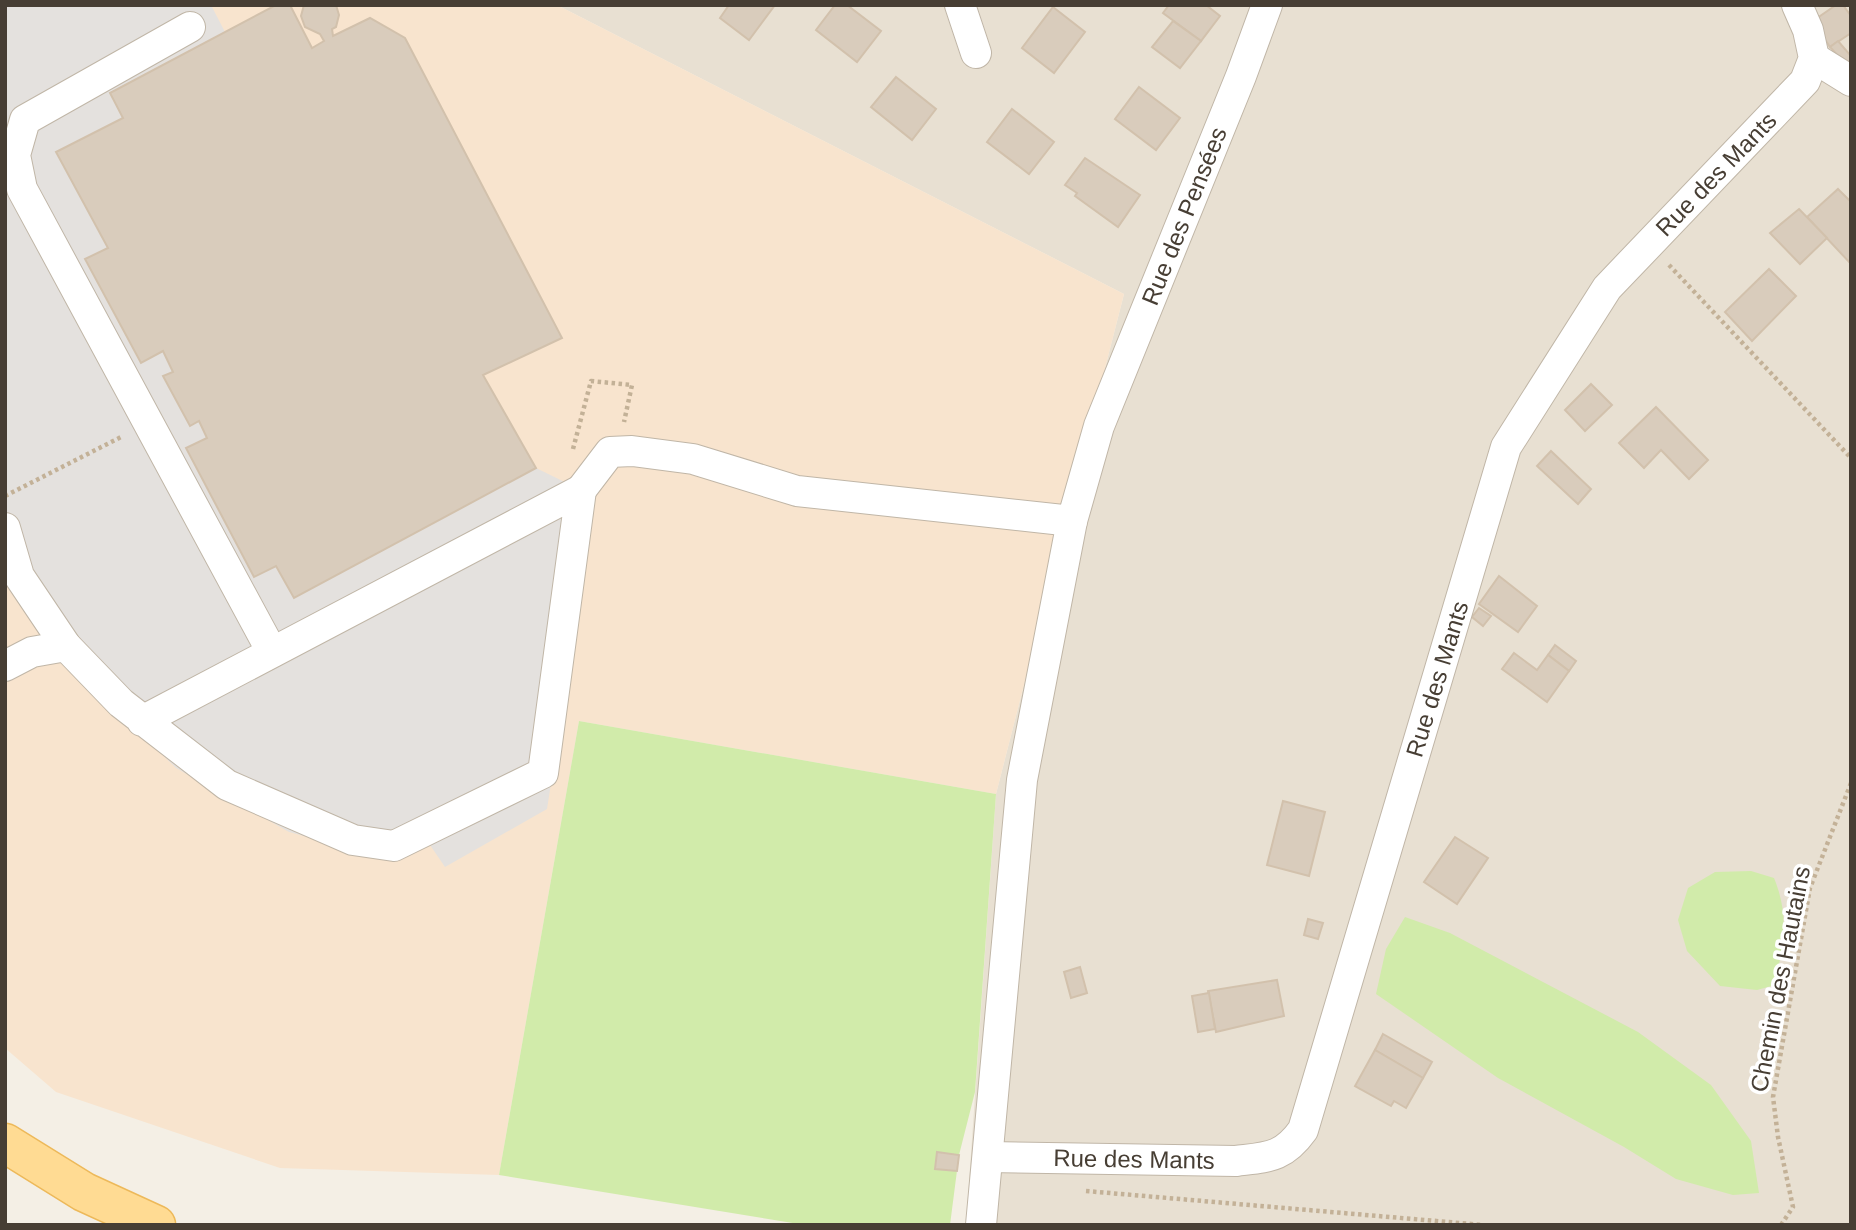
<svg xmlns="http://www.w3.org/2000/svg" width="1856" height="1230" viewBox="0 0 1856 1230" font-family="Helvetica,sans-serif">
	<style>
		.residential { fill: #e8e0d2 }
		.commercial { fill: #f8e4ce }
		.green { fill: #d1ebaa }
		.parking { fill: #e4e1de }
		.building { fill: #d9ccbc; stroke: #d2c1ac; stroke-width: 2 }
		.lines { fill: none; stroke-linecap: round; stroke-linejoin: round }
		.minor-casing { stroke: #c0b6a7; stroke-width: 32 }
		.major-casing { stroke: #edb95a; stroke-width: 41 }
		.path { stroke: #c3b197; stroke-width: 4.5; stroke-dasharray: 3.5 3.5; stroke-linecap: butt }
		.minor { stroke: #fff; stroke-width: 30 }
		.major { stroke: #ffdb93; stroke-width: 38 }
		.labels { text-anchor: middle; dominant-baseline: central; stroke-width: 7; stroke-linejoin: round; paint-order: stroke }
		.street-label { font-size: 24px; fill: #473e34; stroke: #fff }
	</style>
	<rect width="100%" height="100%" fill="#f4efe5"/>
	<path class="residential" d="M557 5H1851V1225H966L996 794 1124 294Z"/>
	<path class="commercial" d="M5 5H557L1124 294 996 794 579 721 499 1175 280 1168 56 1092 5 1048Z"/>
	<g class="green">
		<path d="M579 721 996 794 975 1092 959 1155 950 1225H805L499 1175Z"/>
		<path d="M1751 871 1774 878C1790 917 1783 945 1775 985L1757 990 1720 986 1687 951 1678 920 1688 888 1715 872Z"/>
		<path d="M1405 917 1450 933 1638 1032 1711 1085 1751 1141 1759 1193 1733 1195 1676 1179 1624 1147 1498 1078 1376 994 1386 949Z"/>
	</g>
	<path class="parking" d="M5 5H211L225 32 111 92 123 118 56 152 108 248 86 259 141 363 163 351 173 372 163 377 190 426 199 421 207 438 186 449 254 577 276 566 294 597 536 468 581 490 594 511 547 809 445 867 430 845 399 861 289 832 176 768 79 674 5 573Z"/>
	<g class="building">
		<path d="M276 5H290L312 48 324 41 320 34 305 27 301 16 304 5H336L339 15 336 27 332 29 333 36 370 18 405 38 562 338 483 375 536 468 294 598 276 566 254 577 186 448 207 438 199 421 190 426 163 376 173 372 163 351 141 363 85 259 108 248 56 152 123 118 110 93Z"/>
		<path d="M729 5H775L749 40 720 18Z"/>
		<path d="M835 5H847L881 31 857 62 816 30Z"/>
		<path d="M1169 5H1206L1220 16 1201 41 1163 13Z"/>
		<path d="M1836 5H1843L1851 16V33L1830 47 1813 21Z"/>
		<path d="M1053 7 1085 32 1054 73 1022 48Z"/>
		<path d="M1173 21 1201 41 1180 68 1152 47Z"/>
		<path d="M1838 41 1851 56V70L1830 47Z"/>
		<path d="M896 77 936 109 912 140 871 107Z"/>
		<path d="M1139 87 1180 118 1156 150 1115 119Z"/>
		<path d="M1012 109 1054 142 1029 174 987 142Z"/>
		<path d="M1085 158 1140 195 1118 227 1075 196 1077 193 1065 185Z"/>
		<path d="M1838 189 1851 202V264L1807 217Z"/>
		<path d="M1799 209 1827 238 1800 264 1770 233Z"/>
		<path d="M1769 269 1796 296 1752 341 1725 312Z"/>
		<path d="M1591 384 1612 405 1585 431 1565 410Z"/>
		<path d="M1656 407 1708 460 1689 479 1661 450 1644 468 1619 443Z"/>
		<path d="M1551 451 1591 489 1578 504 1537 466Z"/>
		<path d="M1499 576 1537 606 1518 632 1479 604Z"/>
		<path d="M1479 608 1491 616 1483 626 1472 617Z"/>
		<path d="M1555 645 1576 661 1569 671 1548 655Z"/>
		<path d="M1514 653 1537 670 1548 655 1569 671 1547 702 1502 669Z"/>
		<path d="M1283 801 1325 812 1309 876 1267 865Z"/>
		<path d="M1455 837 1488 858 1457 904 1424 882Z"/>
		<path d="M1308 919 1323 923 1318 939 1304 935Z"/>
		<path d="M1080 967 1087 993 1071 998 1064 972Z"/>
		<path d="M1277 980 1284 1016 1216 1032 1208 991Z"/>
		<path d="M1209 993 1215 1029 1198 1032 1192 996Z"/>
		<path d="M1383 1034 1432 1062 1423 1078 1375 1050Z"/>
		<path d="M1375 1050 1423 1078 1406 1108 1394 1101 1391 1106 1355 1086Z"/>
		<path d="M937 1152 959 1155 957 1171 935 1169Z"/>
	</g>
	<g class="lines">
		<g class="minor-casing">
			<g id="minor">
				<path d="M960 5 976 53"/>
				<path d="M190 27 25 120 15 155 22 189 272 652"/>
				<path d="M1814 58 1851 81"/>
				<path d="M581 490 610 452 632 451 693 459 797 491 1072 521"/>
				<path d="M5 528 19 576 66 646 121 703 227 785 353 840 394 846 543 773 581 490 142 721"/>
				<path d="M5 666 32 652 66 646"/>
				<path d="M988 1157 1236 1161C1268 1157 1283 1158 1303 1130L1506 447 1607 288 1805 81 1814 58 1808 30 1797 5"/>
				<path d="M981 1225 1022 780 1072 521 1099 426 1241 76 1267 5"/>
			</g>
		</g>
		<g class="major-casing">
			<path id="major" d="M5 1143 84 1192 156 1225"/>
		</g>
		<g class="path">
			<path d="M1669 265 1851 458"/>
			<path d="M573 449 591 381 632 385 624 422"/>
			<path d="M5 496 123 436"/>
			<path d="M1086 1191 1483 1225"/>
			<path d="M1781 1225 1793 1207 1778 1137 1773 1097 1810 888 1851 783"/>
		</g>
		<use href="#minor" class="minor"/>
		<use href="#major" class="major"/>
	</g>
	<g class="labels">
		<g class="street-label">
			<text transform="translate(1716 174) rotate(-46)">Rue des Mants</text>
			<text transform="translate(1184 216) rotate(-68)">Rue des Pensées</text>
			<text transform="translate(1437 679) rotate(-73)">Rue des Mants</text>
			<text transform="translate(1780 979) rotate(-79)">Chemin des Hautains</text>
			<text transform="translate(1134 1159) rotate(1)">Rue des Mants</text>
		</g>
	</g>
	<rect width="1856" height="1230" fill="none" stroke="#473e34" stroke-width="14"/>
</svg>
